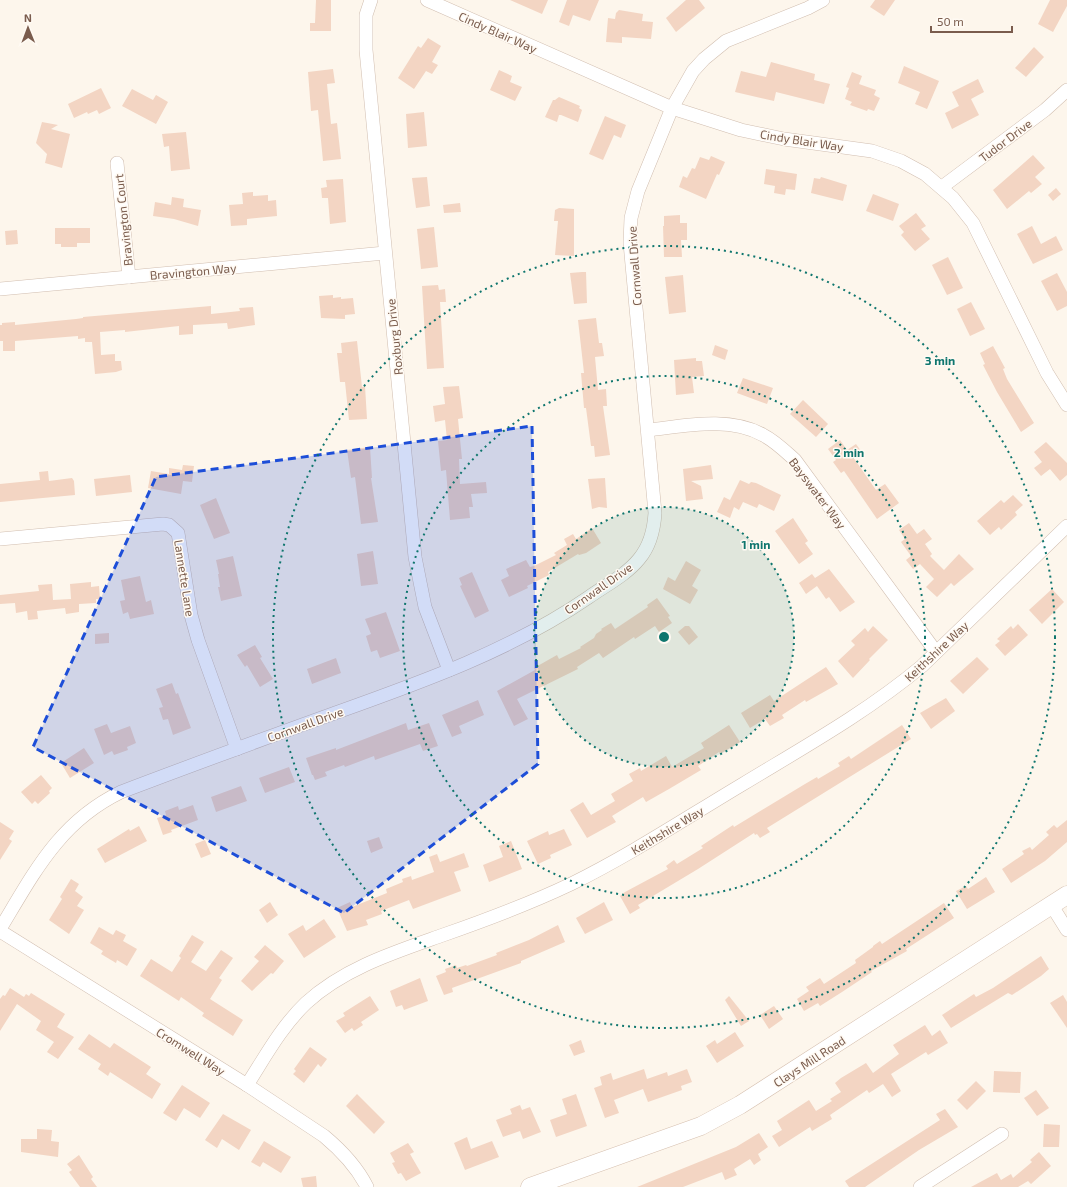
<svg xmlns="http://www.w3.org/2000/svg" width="1067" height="1187" viewBox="0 0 1067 1187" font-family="'Exo 2',sans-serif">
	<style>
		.building { fill: #f3d5c3 }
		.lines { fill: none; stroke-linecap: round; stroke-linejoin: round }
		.street-casing { stroke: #d1beb0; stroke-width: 14 }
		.secondary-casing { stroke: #d6c0b0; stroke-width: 19 }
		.street { stroke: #fff; stroke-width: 13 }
		.secondary { stroke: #fff; stroke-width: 18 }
		.marked { fill: #1d4ed8; fill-opacity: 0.2; stroke: #1d4ed8; stroke-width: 3; stroke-dasharray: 8 5; stroke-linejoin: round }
		.ring { fill: none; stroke: #0f766e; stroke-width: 2; stroke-dasharray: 2 4 }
		.labels { text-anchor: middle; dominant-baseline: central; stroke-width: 3; stroke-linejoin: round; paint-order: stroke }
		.street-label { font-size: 12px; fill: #7a5c4d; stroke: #fffaf3 }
		.centre { fill: #0f766e; stroke: #fffaf3; stroke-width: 2 }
		.ring-label { font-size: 12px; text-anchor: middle; font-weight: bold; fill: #0f766e; stroke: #fffaf3; stroke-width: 3; stroke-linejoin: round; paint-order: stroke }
	</style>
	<rect width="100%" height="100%" fill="#fdf6ec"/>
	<g class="building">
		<path d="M316 0H331V31H310V23H315Z"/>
		<path d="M510 0H548L542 14Z"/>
		<path d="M567 0H599L590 21 573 15 569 26 559 22Z"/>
		<path d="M686 0H699L705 8 676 32 666 18Z"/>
		<path d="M875 0H895L884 16 870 7Z"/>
		<path d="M1050 0H1067V6L1053 32 1038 24Z"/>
		<path d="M619 10 643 14 642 21 653 22 651 39 622 37V43L606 42 608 18 615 19 616 13Z"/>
		<path d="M428 38 441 46 432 62 438 65 432 74 426 71 414 89 398 78 418 46 421 48Z"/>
		<path d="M1034 47 1044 57 1026 77 1015 68Z"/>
		<path d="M771 62 815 74 814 80 830 84 824 104 776 92 774 101 735 92 741 71 766 77Z"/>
		<path d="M904 66 939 81 927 109 915 104 920 92 898 83Z"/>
		<path d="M333 69 335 83 327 84 331 124 337 123 341 159 323 161 318 110 311 111 308 72Z"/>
		<path d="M499 70 512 76 510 82 522 87 515 101 490 90Z"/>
		<path d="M852 72 862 76 859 84 876 90 874 95 880 98 874 111 868 109 867 111 850 105 852 102 845 99 849 88 846 87Z"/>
		<path d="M978 79 984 92 971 99 979 115 952 129 945 113 959 106 952 92Z"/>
		<path d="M101 88 111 108 99 114 97 110 88 114 87 112 74 118 68 104Z"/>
		<path d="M132 89 153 100 156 95 168 102 156 124 122 106Z"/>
		<path d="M559 97 580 106 579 108 582 110 578 122 561 115H559L557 122 545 117 553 100H555Z"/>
		<path d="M424 112 427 146 408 148 406 114Z"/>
		<path d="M605 116 626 125 621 138 614 135 603 160 589 154Z"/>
		<path d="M42 122 58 125 51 129 70 134 62 168 45 163 47 154 36 143Z"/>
		<path d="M186 132 190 169 171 171 169 146 164 147 162 134Z"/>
		<path d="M1033 155 1045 168 1035 177 1042 184 1031 193 1029 191 1007 209 993 190Z"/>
		<path d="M711 156 725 162 719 175 717 174 706 199 679 187 683 176 687 178 692 168 695 169 700 157 709 160Z"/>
		<path d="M766 169 797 174 795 190 786 189 785 195 774 193 775 186 764 184Z"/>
		<path d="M427 177 430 206 416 208 412 178Z"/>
		<path d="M821 177 847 185 843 201 811 193 814 178 820 179Z"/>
		<path d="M343 179 346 222 330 224 328 198H322L321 188 327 187 326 180Z"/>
		<path d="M1056 188 1061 194 1053 201 1048 195Z"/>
		<path d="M253 192V196L268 195V201L276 200 277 216 247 219V225L231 226 229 205 243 204 242 193Z"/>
		<path d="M873 194 899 204 893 221 866 211Z"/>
		<path d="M172 197 184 199 183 207 201 210 198 226 174 219 153 216 155 202 171 205Z"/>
		<path d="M460 203 461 212 444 213 443 205Z"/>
		<path d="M559 208 574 209V256L555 255 558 221H554L555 210Z"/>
		<path d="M916 213 926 226 921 229 930 239 915 251 901 235 904 232 899 226Z"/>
		<path d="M680 215V223H687V240H681L682 257H664L663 226H664V216Z"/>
		<path d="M1032 226 1041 244 1056 236 1063 250 1033 264 1017 234Z"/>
		<path d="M434 227 438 267 421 269 417 229Z"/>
		<path d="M55 228H90V243H77V247H61V244H55Z"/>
		<path d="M17 230 18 244 6 245 5 231Z"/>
		<path d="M948 257 963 288 947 295 932 265Z"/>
		<path d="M582 272H586L587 303 574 304 570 273Z"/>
		<path d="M1057 273 1067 292V306L1057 311 1041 281Z"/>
		<path d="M683 275 686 312 669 314 665 277Z"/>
		<path d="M438 285 439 290 445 289 446 302H440L444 368 427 369 422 286Z"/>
		<path d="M333 295V298L341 297V299L353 298 355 314 345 315V319L321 318 319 296Z"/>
		<path d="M971 302 985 329 970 336 957 309Z"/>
		<path d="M211 306V314L240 311 239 308 253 307 255 325 228 329 227 323 193 325V334L179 335V326L125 332V330L100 332 101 355 115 354V361H121L122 370 116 372 95 374 92 342H85V338L78 339V336L15 341V351H3V341H0V325H2V323L15 322V325L76 319 83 318V317Z"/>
		<path d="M596 318 599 343H602L604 356 595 357 598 390 606 389 607 406H603L610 455 595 457 594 446H591L586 408H584L581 373H584L578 320Z"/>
		<path d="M357 341 362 387 365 386 367 419 349 420 345 382H340L337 353H342L341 343Z"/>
		<path d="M715 345 728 350 725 360 712 355Z"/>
		<path d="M993 346 1005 368 1003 369 1007 379 1034 423 1021 432 997 392 983 365 985 364 980 353Z"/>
		<path d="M696 358V361H702L704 376 692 377 694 393 676 395 674 360Z"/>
		<path d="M743 378 773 388 767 404 737 393Z"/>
		<path d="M459 386 463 418 458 419 462 459H459L460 484 486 482 487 493 471 494 473 507H469L470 518 450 520 446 470 441 471 438 441 447 440 445 420 435 422 433 406 445 404 443 387Z"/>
		<path d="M803 400 828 424 816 437 790 414Z"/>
		<path d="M840 440 847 450 856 444 861 451 853 457 876 490 885 484 899 503 877 519 844 471 841 473 833 462 836 460 828 449Z"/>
		<path d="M1046 442 1067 463V475L1060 481 1050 469 1041 476 1034 468 1042 462 1034 452Z"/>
		<path d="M370 447 372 478H371L378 522 361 524 355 477 351 478 347 450Z"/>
		<path d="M183 465 194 466 192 482 183 481 181 494 148 488 151 471 169 474V468L182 470Z"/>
		<path d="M711 465 713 479 691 481 701 486 703 499 686 501 683 469Z"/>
		<path d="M48 471 49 481 72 478 74 481 75 495 0 502V484L40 480 39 472Z"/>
		<path d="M130 475 132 492 96 496 94 479Z"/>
		<path d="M605 478 607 508 599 507 592 509 588 479Z"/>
		<path d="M740 480 749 484 751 482 756 483 781 495 774 511 759 504 757 508 743 502 739 510 734 507 730 518 717 512 724 497 730 500Z"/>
		<path d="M1013 495 1023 505 1015 512 1017 515 1001 530 999 527 990 535 977 521 1001 500 1004 503Z"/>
		<path d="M216 498 230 533 214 539 200 505Z"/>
		<path d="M793 518 808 541 805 543 813 554 799 564 775 531Z"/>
		<path d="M909 523 917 534 924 529 932 539 925 544 932 554 930 556 944 570 959 554 974 569 954 586 951 583 937 597 926 587 934 579 920 564 913 569 906 560 911 556 901 542 905 539 899 530Z"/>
		<path d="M592 528 601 543 586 553 579 555 578 554 548 572 549 575 527 586 528 588 509 597 501 580 509 576 506 569 526 560 530 567 534 566 556 555 554 553 567 545 564 539 573 534 576 539Z"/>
		<path d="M373 551 378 584 361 586 357 554Z"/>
		<path d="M233 556 242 596 221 601 218 587H220L218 574H219L216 560Z"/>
		<path d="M686 561 701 570 692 586 698 590 690 604 663 589 668 577 675 581Z"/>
		<path d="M829 569 855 602 840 612 829 597 826 599 817 586 806 594 799 583 812 574 815 578Z"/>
		<path d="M472 572 489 611 475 618 460 586 462 585 459 578Z"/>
		<path d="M140 576 146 602 151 600 154 614 130 619 128 612 123 614 120 601 125 600 121 580Z"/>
		<path d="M91 582V587L99 586 100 599H96V603L79 604V612L66 614 65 608 37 611 38 619 28 620 27 611 16 613 15 603 0 604V595L39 591 38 585 52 584 53 600 71 599 70 584Z"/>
		<path d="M1052 589 1064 602 1042 624 1029 610Z"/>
		<path d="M657 598 670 616 668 617 672 623 659 632 655 626 635 639 634 637 603 658 599 653 577 667 578 669 517 699 528 719 514 726 497 691 535 670 534 668 557 655 559 659 581 648 580 647 594 638 596 634 602 630 601 629 611 623 615 629 648 607 647 605Z"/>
		<path d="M386 612 400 651 380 658 377 650 371 652 366 636 371 634 365 619Z"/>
		<path d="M1018 624 1028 635 1005 656 995 645 1000 641 997 639 1011 626 1013 629Z"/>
		<path d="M685 626H689L698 637 689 645 678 632Z"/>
		<path d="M873 626 888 640 869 659 870 660 853 678 838 661 855 645 851 641 865 628 868 632Z"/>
		<path d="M109 633V643L95 644V634Z"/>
		<path d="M255 645 262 657 260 658 273 679 260 687 247 665 245 667 237 655Z"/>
		<path d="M977 657 989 669 963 694 950 681Z"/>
		<path d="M336 658 341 673 312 684 307 669Z"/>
		<path d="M826 667 838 684 806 702 805 700 782 715 784 718 770 726 765 719 750 728 741 713 770 695 774 701Z"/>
		<path d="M172 683 176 694 178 693 191 728 173 735 168 719 163 720 159 708 163 707 156 689Z"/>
		<path d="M946 698 955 711 931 729 920 713Z"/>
		<path d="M478 700 484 715 459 726 462 733 452 737 442 715Z"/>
		<path d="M406 723 408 730 429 723 438 746 423 751 420 744 375 760 374 756 345 767 344 765 325 772 327 776 315 780 313 775H312L306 758 336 748V750Z"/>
		<path d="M107 724 111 733 130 726 136 743 127 747 128 750 114 755 112 751 104 755 94 729Z"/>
		<path d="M729 725 740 742 720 754 719 752 698 766 701 770 669 789 646 802 643 797 612 816 616 822 587 838 570 810 583 802 591 815 615 801 611 794 633 781 629 774 640 768 641 771 666 756 672 767 704 748 701 743Z"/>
		<path d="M902 725 911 739 767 828 770 832 760 838 757 834 755 835 754 833 698 869 638 905 640 908 630 914 620 896 625 892 668 869 666 866 674 860 677 864 703 848 701 846 733 825 734 827 805 784 817 777 818 779 840 766 838 763 849 756 851 759Z"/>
		<path d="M84 748 94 763 70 778 61 763Z"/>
		<path d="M289 767 295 782 265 793 259 778Z"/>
		<path d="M41 775 52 788 49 791 50 793 38 804 35 801 32 804 21 792Z"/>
		<path d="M241 786 247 801 216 812 211 797Z"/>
		<path d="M193 805 198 820 171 830 172 832 163 835 157 818 166 815 165 811 178 806 179 810Z"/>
		<path d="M1067 820V842L1045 861 1011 883 1002 869 1024 854 1022 851 1030 847 1032 850 1049 835 1046 832 1054 825 1057 828Z"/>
		<path d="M0 822 14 831 9 839 12 841 0 860Z"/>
		<path d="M139 826 147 841 105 863 97 849 129 829 130 831Z"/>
		<path d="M564 829 572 845 550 855 551 858 538 864 527 841 548 831 549 835Z"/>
		<path d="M379 837 383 848 371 853 367 841Z"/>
		<path d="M205 840 211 854 201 858 195 844Z"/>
		<path d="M511 841 522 869 489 882 483 865 503 857 499 846Z"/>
		<path d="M464 853 469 867 454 872 461 891 413 909 409 900 381 911 382 914 366 920 368 925 347 931 337 908 350 902 352 907 387 893 386 889 403 882 402 879 411 876 412 880 434 872 429 857 437 854 440 862Z"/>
		<path d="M986 877 995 892 967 909 956 891 966 886 968 889Z"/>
		<path d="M71 879 79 884 75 891 83 897 77 906 84 910 69 934 49 920 62 899 60 897Z"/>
		<path d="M270 902 278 915 267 923 259 910Z"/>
		<path d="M604 902 613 920 585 934 576 918Z"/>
		<path d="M944 903 954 918 906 949 907 951 871 971 872 972 842 992 820 1006 818 1003 804 1011 797 999 809 991 806 987 820 978 824 984 856 963 855 960 873 947V946L880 941 882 944Z"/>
		<path d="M324 919 336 937 304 958 288 934 303 925 306 931Z"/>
		<path d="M558 925 565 942 521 961V963L452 988 453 992 444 995 436 976 446 972 445 969 456 965 457 968 466 965 467 966 497 955 496 953 529 940Z"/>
		<path d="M99 927 113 935 116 930 126 935 123 941 137 949 127 966 117 960 116 963 101 954 103 951 90 943Z"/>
		<path d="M192 935 204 942 191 962 206 971 221 950 233 958 219 978 222 980 210 999 243 1020 233 1036 202 1016 204 1013 181 997 179 1001 140 976 151 959 172 972 181 958 179 956Z"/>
		<path d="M265 945 284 961 273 974 271 973 252 991 241 981 259 961 254 957Z"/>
		<path d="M1041 956 1049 969 1041 976 1012 995 1008 993 951 1028 942 1015 974 994 976 997 993 988Z"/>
		<path d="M420 978 428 1001 404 1010 402 1005 396 1007 390 991Z"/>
		<path d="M10 988 24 997 26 994 29 996 31 993 65 1014 57 1027 74 1037 58 1059 47 1052 54 1042 36 1030 41 1021 17 1004 0 1031V999L3 995 5 996Z"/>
		<path d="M1063 995 1067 1002V1028L1050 1003Z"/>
		<path d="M370 996 379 1010 361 1022 363 1025 354 1031 352 1028 345 1033 336 1021 345 1016 343 1013Z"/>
		<path d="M729 996 749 1021 741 1026 725 1000Z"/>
		<path d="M774 1006 783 1019 769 1029 760 1015Z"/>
		<path d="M925 1025 932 1036 940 1030 948 1043 928 1055 926 1052 891 1074 901 1091 892 1097 883 1084 869 1093 867 1090 830 1115 832 1119 812 1131 810 1127 779 1147 772 1136 782 1130 777 1121 809 1100 816 1111 832 1101 830 1099 841 1092 835 1083 841 1078 866 1063 873 1073 899 1054 893 1045Z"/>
		<path d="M735 1032 744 1046 717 1063 706 1046 715 1040 717 1044Z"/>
		<path d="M89 1034 110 1048 114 1043 151 1067 146 1074 161 1084 152 1099 110 1072 108 1076 98 1069 101 1064 78 1049Z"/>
		<path d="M581 1040 585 1052 574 1056 569 1045Z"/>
		<path d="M310 1047 327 1059 321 1067 318 1064 304 1083 293 1074 296 1071 294 1069Z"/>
		<path d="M644 1069 647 1079 667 1072 668 1076 687 1069 692 1082 681 1086 682 1090 648 1102 643 1089 614 1100 619 1113 605 1118 594 1088 602 1085 600 1077 611 1073 613 1080Z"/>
		<path d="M994 1071 1021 1072 1020 1093 993 1092Z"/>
		<path d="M976 1081 986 1091 967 1110 957 1100Z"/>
		<path d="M182 1085 210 1103 200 1118 184 1108 176 1121 163 1113Z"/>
		<path d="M1036 1090 1049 1108 1037 1116 1024 1098Z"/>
		<path d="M357 1094 385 1122 374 1134 346 1106Z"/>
		<path d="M576 1094 587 1126 556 1137 550 1120 567 1114 562 1099Z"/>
		<path d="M520 1105 522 1110 530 1107 541 1132 523 1139 520 1131 503 1137 496 1120 512 1114 510 1109Z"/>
		<path d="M945 1109 958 1127 919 1150 865 1187H849L845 1181 940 1120 936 1114Z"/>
		<path d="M223 1114 251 1130 239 1150 222 1139 217 1148 205 1140Z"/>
		<path d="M1044 1124 1060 1125 1059 1147H1043Z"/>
		<path d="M37 1129 52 1130 51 1141 59 1142 58 1157 21 1152V1139H37Z"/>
		<path d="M759 1133 768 1147 758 1154 761 1160 754 1165 750 1159 734 1169 737 1175 725 1180 722 1172 683 1187H637L736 1147Z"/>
		<path d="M467 1137 471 1149 492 1141 499 1157 465 1170 454 1143Z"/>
		<path d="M264 1141 291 1157 281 1173 263 1162 260 1167 251 1162Z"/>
		<path d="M408 1143 414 1152 410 1154 421 1173 406 1181 401 1173 398 1174 392 1163 395 1162 390 1153Z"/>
		<path d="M1039 1152 1051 1166 1031 1184 1028 1181 1018 1187H971L997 1173 1001 1180 1011 1174 1013 1178 1032 1162 1030 1160Z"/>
		<path d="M79 1155 93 1177 91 1179 97 1187H80L69 1172 72 1170 67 1164Z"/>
		<path d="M316 1176 317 1187H303L301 1178Z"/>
	</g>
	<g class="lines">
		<g class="street-casing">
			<g id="street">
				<path d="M371 0 366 15V50L415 557 425 607 449 670"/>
				<path d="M427 0 672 108 741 130 784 139 872 151 901 161 925 174 953 198 973 223 1047 373 1067 405"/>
				<path d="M117 163 129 277"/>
				<path d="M942 187 1045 110 1067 90"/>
				<path d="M0 289 385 253"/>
				<path d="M648 430C685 426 729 416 763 435 775 441 785 451 795 460L936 652"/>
				<path d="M0 539 163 524 169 525 178 533 191 615 198 640 237 749"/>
				<path d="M1052 906 1067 930"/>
				<path d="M0 929C34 873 59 822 121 792 192 765 263 739 335 713 422 682 512 650 589 597 606 585 626 575 639 559 650 546 654 529 655 513L630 243 631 218 638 191 672 108 693 71 704 59 726 41 808 8 823 0"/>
				<path d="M0 931 247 1085 324 1136C342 1151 357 1167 367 1187"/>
				<path d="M247 1085C265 1057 281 1027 306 1003 344 968 395 952 443 935 486 920 529 904 571 884 630 855 686 818 743 784 804 747 867 712 922 666L1067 526"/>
				<path d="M920 1187 1002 1134"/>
			</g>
		</g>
		<g class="secondary-casing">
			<path id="secondary" d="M530 1187 701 1126 740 1105 1067 895"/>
		</g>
		<use href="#street" class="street"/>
		<use href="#secondary" class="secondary"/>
	</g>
	<path class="marked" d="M532 426 538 764 344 913 33 747 156 477Z"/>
	<circle cx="664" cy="637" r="130" fill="#0f766e" fill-opacity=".12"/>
	<g class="ring">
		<circle cx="664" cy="637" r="130"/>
		<circle cx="664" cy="637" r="261"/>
		<circle cx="664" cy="637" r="391"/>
	</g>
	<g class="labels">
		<g class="street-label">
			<text transform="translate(498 32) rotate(24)">Cindy Blair Way</text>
			<text transform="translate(802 140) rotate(9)">Cindy Blair Way</text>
			<text transform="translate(1005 140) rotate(-37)">Tudor Drive</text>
			<text transform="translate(123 220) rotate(-96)">Bravington Court</text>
			<text transform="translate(634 266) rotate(-94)">Cornwall Drive</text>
			<text transform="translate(193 271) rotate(-5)">Bravington Way</text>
			<text transform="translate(394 337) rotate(-96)">Roxburg Drive</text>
			<text transform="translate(818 493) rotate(53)">Bayswater Way</text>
			<text transform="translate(185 578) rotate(81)">Lannette Lane</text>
			<text transform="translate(598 588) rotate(-35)">Cornwall Drive</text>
			<text transform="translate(936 651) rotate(-43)">Keithshire Way</text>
			<text transform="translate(305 724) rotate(-20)">Cornwall Drive</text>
			<text transform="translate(667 830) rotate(-31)">Keithshire Way</text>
			<text transform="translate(191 1051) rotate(32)">Cromwell Way</text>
			<text transform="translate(809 1061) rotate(-33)">Clays Mill Road</text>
		</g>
	</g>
	<circle cx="664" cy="637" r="6" class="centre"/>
	<g class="ring-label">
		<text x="940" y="365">3 min</text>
		<text x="849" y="457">2 min</text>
		<text x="756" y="549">1 min</text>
	</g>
	<g transform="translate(28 28) rotate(359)" stroke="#fffaf3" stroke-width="3" paint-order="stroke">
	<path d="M0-3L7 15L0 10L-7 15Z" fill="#7a5c4d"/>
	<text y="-6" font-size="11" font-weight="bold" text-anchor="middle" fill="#7a5c4d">N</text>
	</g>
	<path d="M931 26v6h81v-6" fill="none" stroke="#7a5c4d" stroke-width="2"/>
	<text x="937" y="26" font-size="12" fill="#7a5c4d" stroke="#fffaf3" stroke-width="3" paint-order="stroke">50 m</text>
</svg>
